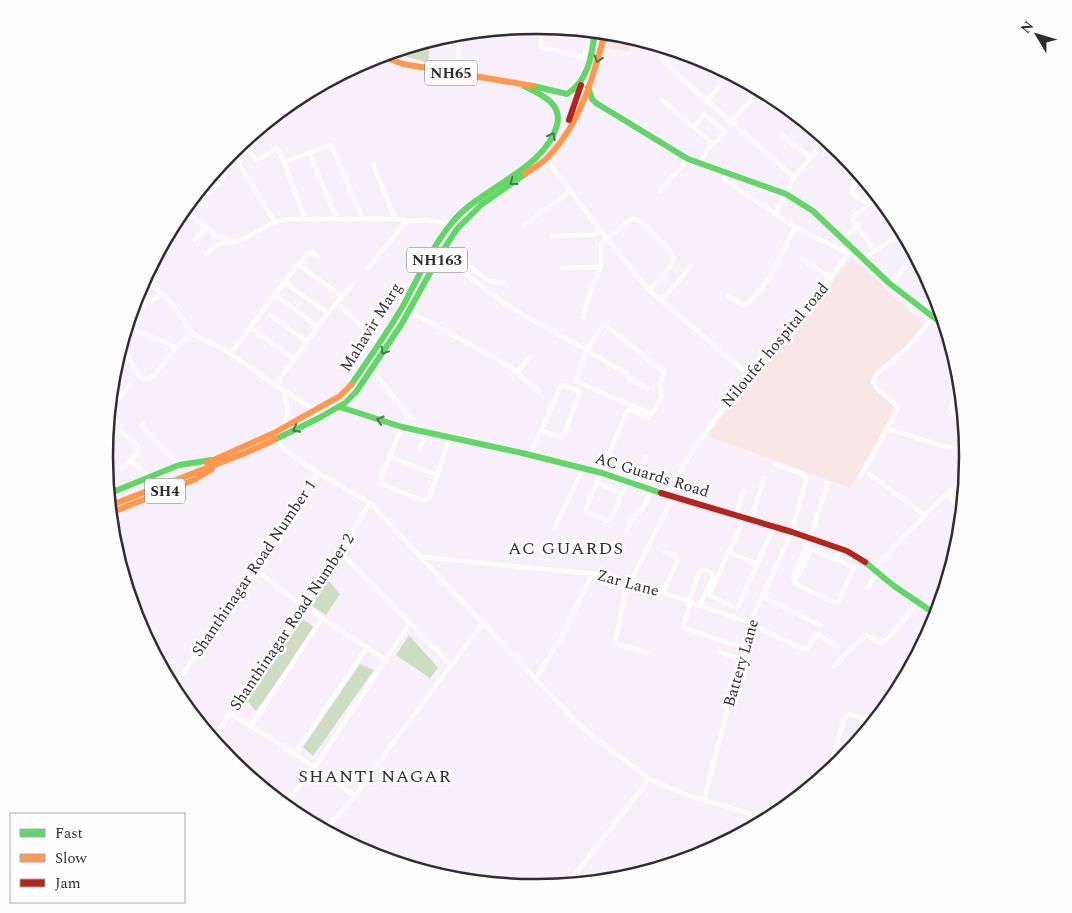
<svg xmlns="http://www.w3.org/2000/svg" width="1072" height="913" viewBox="0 0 1072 913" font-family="Spectral,serif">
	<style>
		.commercial { fill: #f6e7e5 }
		.medical { fill: #f8e7e6 }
		.green { fill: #ceddc2 }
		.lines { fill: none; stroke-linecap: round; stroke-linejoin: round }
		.street { stroke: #fefdfe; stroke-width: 4.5 }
		.fast { stroke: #63d668; stroke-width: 6 }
		.slow { stroke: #ff974d; stroke-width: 6 }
		.jam { stroke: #b3261e; stroke-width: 6 }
		.oneway { stroke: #48784b }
		.labels { text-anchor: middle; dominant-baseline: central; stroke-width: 5; stroke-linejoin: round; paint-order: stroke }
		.shield { fill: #fdfdfd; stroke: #6e6a70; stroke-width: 1 }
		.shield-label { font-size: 15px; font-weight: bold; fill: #312b33 }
		.street-label { font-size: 16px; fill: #312b33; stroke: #fdfdfd }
		.neighbourhood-label { font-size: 18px; letter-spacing: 1px; fill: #312b33; stroke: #fdfdfd }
		.rim { fill: none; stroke: #312b33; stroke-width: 2.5 }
	</style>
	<rect width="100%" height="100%" fill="#f7effa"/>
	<path class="commercial" d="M615 34 632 37 629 52 606 47 608 37Z"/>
	<path class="medical" d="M852 258 926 326 874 383 898 406 850 488 708 436 746 385 756 377Z"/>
	<g class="green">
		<path d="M430 40 428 63 391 52Z"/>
		<path d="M327 579 340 594 326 615 309 604Z"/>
		<path d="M303 619 315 628 256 711 247 701Z"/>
		<path d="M409 635 438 668 430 678 396 655Z"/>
		<path d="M360 664 374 670 313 756 303 747Z"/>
	</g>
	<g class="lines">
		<g class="street">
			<path d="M543 26 541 47 590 59"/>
			<path d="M659 45 660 54 671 69 794 177"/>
			<path d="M584 58 587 44V30"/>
			<path d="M457 73 460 32"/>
			<path d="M663 101 712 143"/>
			<path d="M707 101 722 84"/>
			<path d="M730 122 752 99"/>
			<path d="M694 127 704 114 725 132 714 144 712 143 699 163"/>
			<path d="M783 136 810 157"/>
			<path d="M242 143 257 161 277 148 284 162 305 219"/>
			<path d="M231 151 275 222"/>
			<path d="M309 152 337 219"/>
			<path d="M546 159 606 238 649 290 748 374"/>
			<path d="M284 162 331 145 363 219"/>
			<path d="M373 164 395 219"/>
			<path d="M727 173 724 179 725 180 795 227 850 254"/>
			<path d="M862 177 852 189V193L865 202 875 193"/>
			<path d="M660 191 688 159"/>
			<path d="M184 208 215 235 233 242 243 239 275 222 287 219H395L412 221 427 220 450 224"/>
			<path d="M775 214 794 177 826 139"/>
			<path d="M174 223 221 182 224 176 217 168"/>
			<path d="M525 224 571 191"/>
			<path d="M552 236 592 235 602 231"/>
			<path d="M843 238 857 226"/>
			<path d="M195 240 206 227"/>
			<path d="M445 248 489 281 505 283"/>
			<path d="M875 251 853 220 852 217 879 197"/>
			<path d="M206 254 218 245 231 242"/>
			<path d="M440 255 508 306 626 373 628 377 647 388"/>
			<path d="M802 259 831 278"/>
			<path d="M864 259 903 231"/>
			<path d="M298 264 342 297"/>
			<path d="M368 268 407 221"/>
			<path d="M562 268 601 267"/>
			<path d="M144 278 169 300 193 334 225 350 275 385 315 410"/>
			<path d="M284 282 328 313"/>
			<path d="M891 285 915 254"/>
			<path d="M275 295 318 327"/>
			<path d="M729 296 743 305 747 304 761 289 771 275 795 227"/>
			<path d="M662 300 691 266"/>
			<path d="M341 307 379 343"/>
			<path d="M922 308 935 293"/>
			<path d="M410 312 497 359 517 372 539 392"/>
			<path d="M270 315 307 342"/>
			<path d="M583 317 592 286 601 267V243L631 219H634L640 221 669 250 674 258 670 267 649 290"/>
			<path d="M127 326 145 304 163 294"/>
			<path d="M604 326H607L664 372 660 384 662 398 651 414 576 381C582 365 591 336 604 326Z"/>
			<path d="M127 327 176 347 193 334"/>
			<path d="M250 327 294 359"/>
			<path d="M121 345 139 375 145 380 154 376 176 347"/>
			<path d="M231 353 298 264 311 252 318 257"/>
			<path d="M372 370 421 431"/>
			<path d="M517 372 530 357"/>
			<path d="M959 374 956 380 961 387"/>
			<path d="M275 385 328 313 353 284"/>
			<path d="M961 390 955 396 950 408 964 424"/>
			<path d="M109 410 130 385"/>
			<path d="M109 414 117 422"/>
			<path d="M143 423 142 427 179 465"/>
			<path d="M284 426 288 411 284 391"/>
			<path d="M402 427 379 483 424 501 429 498 450 438"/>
			<path d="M888 429 943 446 967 450"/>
			<path d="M121 431 138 447V452L131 460 149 478"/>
			<path d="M276 440 285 450 318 473 370 503 579 725 649 779 690 796 769 819"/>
			<path d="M419 449 426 433"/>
			<path d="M530 455 560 388 564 385 580 392 564 435 560 437 541 430"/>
			<path d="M390 457 437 475"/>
			<path d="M121 469 131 460"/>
			<path d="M869 474 925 515"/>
			<path d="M860 478 898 408C892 398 874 392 873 380L877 374 907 348 933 318"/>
			<path d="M627 482 611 519 606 521 586 511V508L627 411 629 410 648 418"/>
			<path d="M597 483 623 493"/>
			<path d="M635 485 646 457"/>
			<path d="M956 485 964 493"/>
			<path d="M947 494 962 509"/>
			<path d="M666 495 695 447 748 374 756 372 853 248"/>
			<path d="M736 515 743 491"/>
			<path d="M745 517 709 595 736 608 739 605 774 526"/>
			<path d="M751 519 764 478"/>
			<path d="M555 527 583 468"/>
			<path d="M626 531 633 517 642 510 651 490"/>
			<path d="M340 552 451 665"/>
			<path d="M729 552 757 564"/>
			<path d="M421 557 596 574 631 581 750 623 802 649H807L817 634 837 647"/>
			<path d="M836 559 854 568 838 602H833L794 583 811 550 836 559 840 549"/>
			<path d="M254 569 303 606 386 660"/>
			<path d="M873 569 938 502 965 478"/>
			<path d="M793 578 810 539 828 483"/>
			<path d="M628 581 615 643 647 653"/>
			<path d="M631 581 673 497"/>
			<path d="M868 587 877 573"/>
			<path d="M663 592 678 560 674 556 664 551"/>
			<path d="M763 597 820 625"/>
			<path d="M688 601 700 572C704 568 709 571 712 574V579L700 605"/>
			<path d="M691 602 683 628 743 648"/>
			<path d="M926 607 945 587"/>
			<path d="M719 652 740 659"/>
			<path d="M834 666 839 662 848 651 866 635C871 637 875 642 880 643 889 643 911 609 917 602"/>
			<path d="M535 679 561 639 592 573"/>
			<path d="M173 689 318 473"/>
			<path d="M230 713 295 754 355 796"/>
			<path d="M251 726 322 618"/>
			<path d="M213 739 340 552 370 503"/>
			<path d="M295 754 367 647"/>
			<path d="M829 771 844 719 848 714 871 721"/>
			<path d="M704 800 750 623 792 532 806 479 803 474 776 465"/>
			<path d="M284 805 314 768 410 623"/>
			<path d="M325 830 355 796 392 744 483 623"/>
			<path d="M567 885 649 779"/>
		</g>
		<g class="fast">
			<path d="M533 86 567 94C589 81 592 54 595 31"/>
			<path d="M588 87 592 99 596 103 688 159 786 194 813 211 889 283 946 327"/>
			<path d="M351 385C369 359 387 333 403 306 419 276 433 244 456 218 484 187 546 168 557 125 563 103 540 94 524 86"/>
			<path d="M340 407 402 427 522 453 602 473 661 493"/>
			<path d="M276 439 319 418 345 403 356 392 401 325 440 255 457 229 481 205 525 174"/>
			<path d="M108 494 179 465 212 460"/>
			<path d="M865 562 894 586 937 615"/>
		</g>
		<g class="slow">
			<path d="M603 41 614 33"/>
			<path d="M379 55 403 64 533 86"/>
			<path d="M525 174C532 169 541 164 547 158 580 125 594 76 605 32"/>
			<path d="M207 463 274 433 340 396 351 385"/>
			<path d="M109 506 248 452 276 439"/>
			<path d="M110 513 196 479 212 469"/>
		</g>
		<g class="jam">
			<path d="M569 120 581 85"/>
			<path d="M661 493 792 532 847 551 865 562"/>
		</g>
	</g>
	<defs><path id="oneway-chevron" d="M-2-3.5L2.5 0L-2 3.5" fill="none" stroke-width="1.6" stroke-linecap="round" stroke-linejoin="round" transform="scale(1.25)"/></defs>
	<g class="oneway">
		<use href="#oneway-chevron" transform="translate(598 59) rotate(107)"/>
		<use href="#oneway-chevron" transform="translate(552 136) rotate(-63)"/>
		<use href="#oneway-chevron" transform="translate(513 182) rotate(144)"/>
		<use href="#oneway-chevron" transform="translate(384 351) rotate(124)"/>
		<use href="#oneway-chevron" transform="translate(380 420) rotate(-163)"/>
		<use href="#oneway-chevron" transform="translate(296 429) rotate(153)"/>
	</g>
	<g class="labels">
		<g class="shield">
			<rect x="425" y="60.5" width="52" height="25" rx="4"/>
			<rect x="407" y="247.5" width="60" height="25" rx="4"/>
			<rect x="145" y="478.5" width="40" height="25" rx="4"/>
		</g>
		<g class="shield-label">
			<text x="451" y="73">NH65</text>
			<text x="437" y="260">NH163</text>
			<text x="165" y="491">SH4</text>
		</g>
		<g class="street-label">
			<text transform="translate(371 327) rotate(-58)">Mahavir Marg</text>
			<text transform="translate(775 345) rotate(-50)">Niloufer hospital road</text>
			<text transform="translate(652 475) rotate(17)">AC Guards Road</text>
			<text transform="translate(254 568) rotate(-56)">Shanthinagar Road Number 1</text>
			<text transform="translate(628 583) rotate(15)">Zar Lane</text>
			<text transform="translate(292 622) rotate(-56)">Shanthinagar Road Number 2</text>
			<text transform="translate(741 663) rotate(-74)">Battery Lane</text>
		</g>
		<g class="neighbourhood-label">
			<text x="566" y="548">AC GUARDS</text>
			<text x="375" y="776">SHANTI NAGAR</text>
		</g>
	</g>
	<path d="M0 0H1072V913H0ZM535 34H537A422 422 0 0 1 959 456V457A422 422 0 0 1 537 879H535A422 422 0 0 1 113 457V456A422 422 0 0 1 535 34Z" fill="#fdfdfd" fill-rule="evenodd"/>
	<path class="rim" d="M535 34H537A422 422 0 0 1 959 456V457A422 422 0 0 1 537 879H535A422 422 0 0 1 113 457V456A422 422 0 0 1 535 34Z"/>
	<rect x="10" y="813" width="175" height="90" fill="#fdfdfd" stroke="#aba9ac"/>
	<rect x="20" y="829" width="25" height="8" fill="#63d668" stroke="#aba9ac"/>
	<text x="55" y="838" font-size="15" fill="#312b33">Fast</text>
	<rect x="20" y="854" width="25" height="8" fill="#ff974d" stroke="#aba9ac"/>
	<text x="55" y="863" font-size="15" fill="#312b33">Slow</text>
	<rect x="20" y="879" width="25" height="8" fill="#b3261e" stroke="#aba9ac"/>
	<text x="55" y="888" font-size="15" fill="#312b33">Jam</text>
	<g transform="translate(1037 35) rotate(308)" stroke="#fdfdfd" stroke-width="4" paint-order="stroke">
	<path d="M0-4L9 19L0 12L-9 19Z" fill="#312b33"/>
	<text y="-8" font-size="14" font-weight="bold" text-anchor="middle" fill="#312b33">N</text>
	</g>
</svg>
